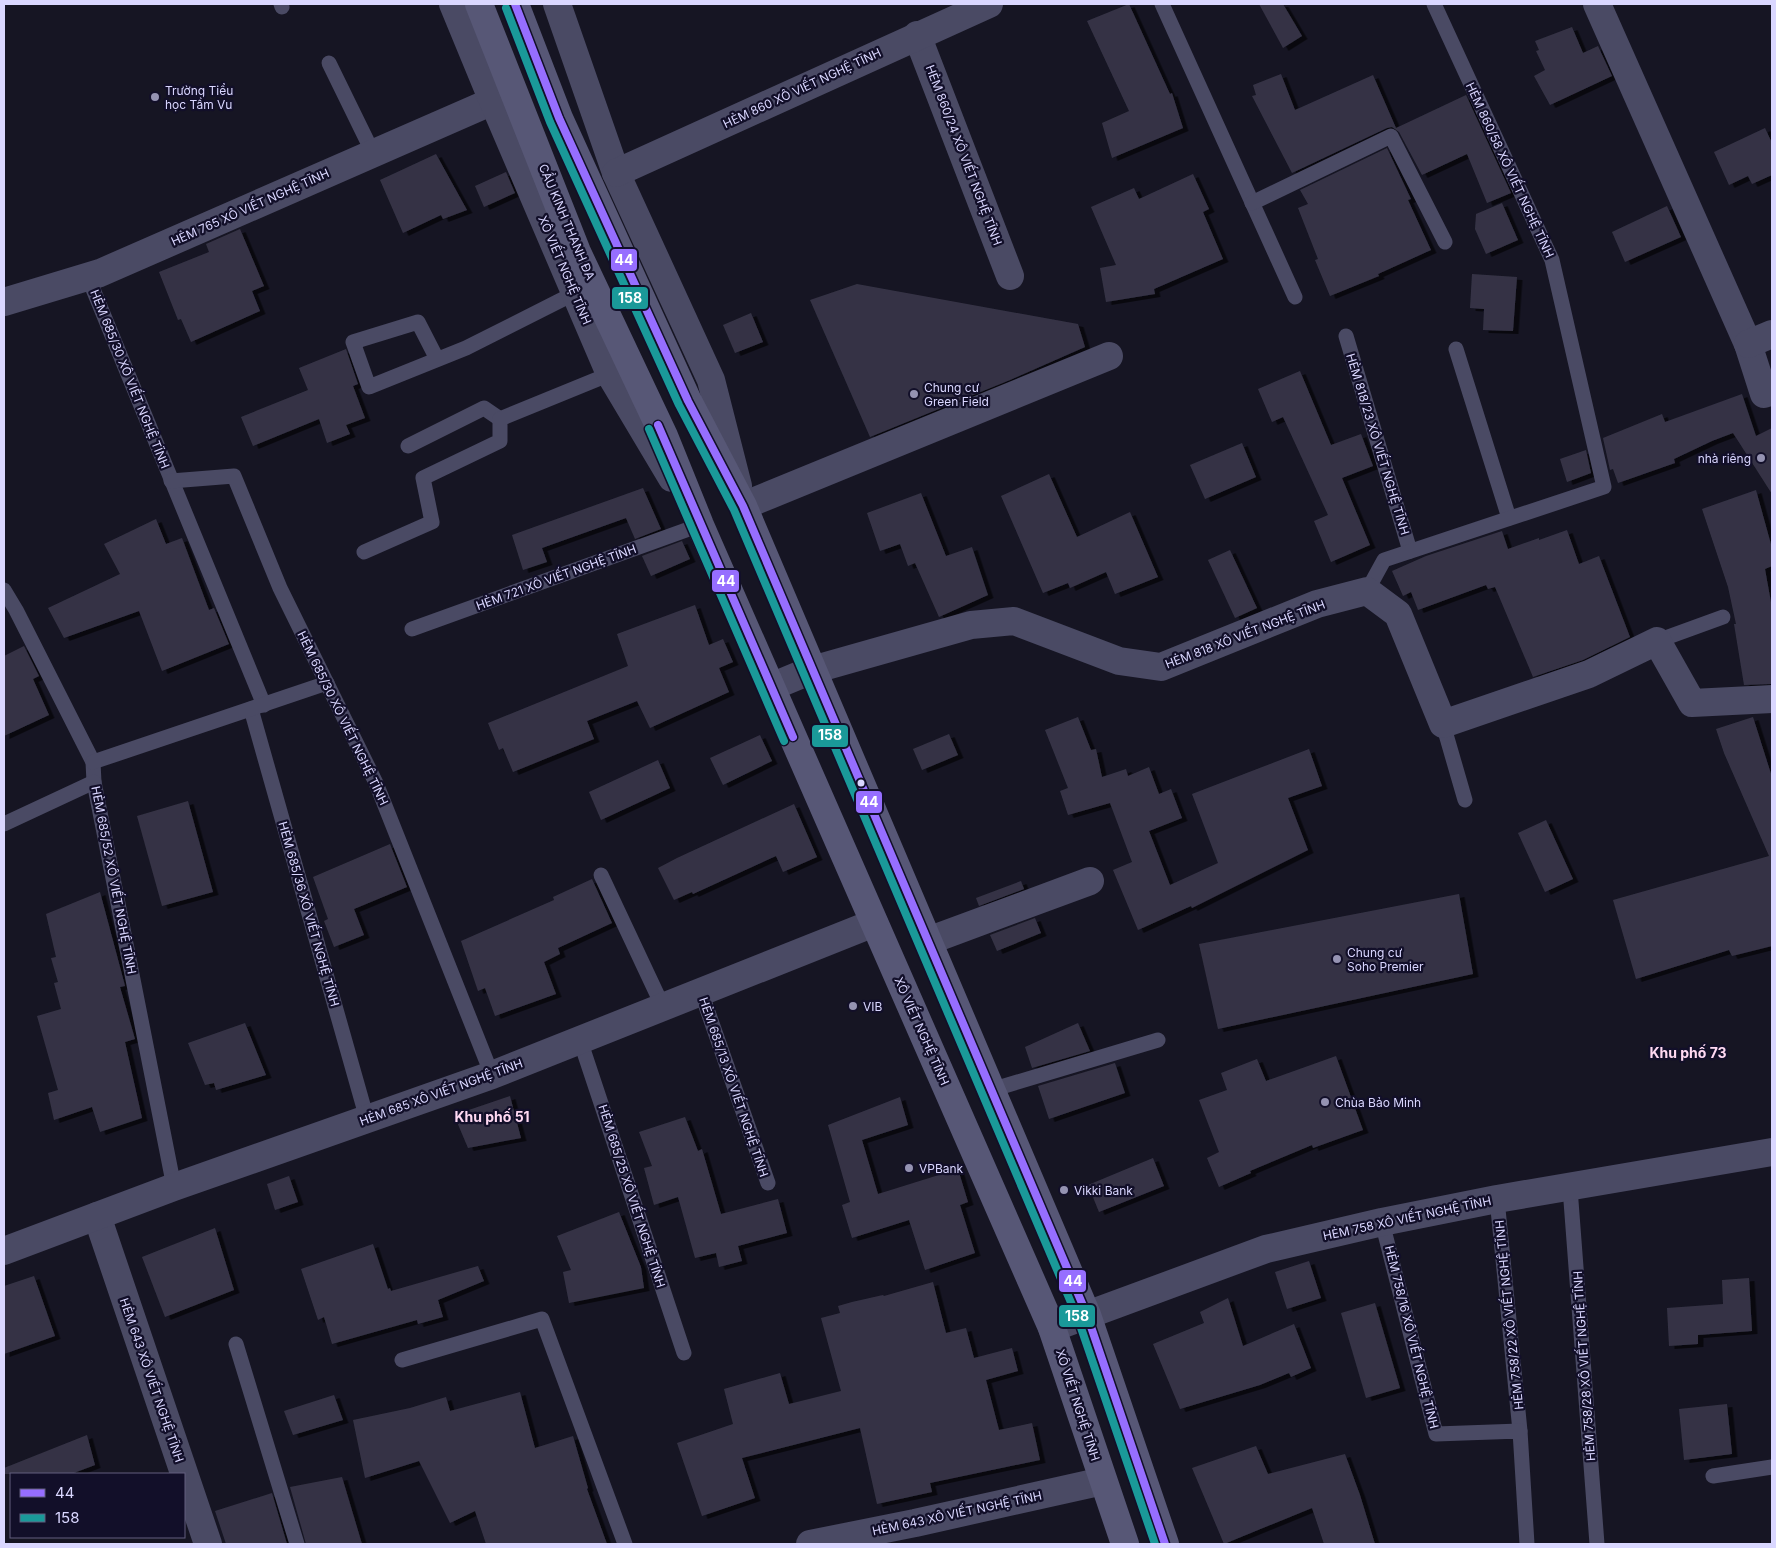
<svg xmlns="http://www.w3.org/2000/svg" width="1776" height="1548" viewBox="0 0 1776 1548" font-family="Inter,sans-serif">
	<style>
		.building { fill: #353345; filter: url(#shadow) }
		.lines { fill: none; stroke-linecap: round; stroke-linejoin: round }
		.service { stroke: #4a4a64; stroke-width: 15 }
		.minor { stroke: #4a4a64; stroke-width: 28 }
		.tertiary { stroke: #4a4a64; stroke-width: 28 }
		.secondary { stroke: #575776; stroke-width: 28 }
		.bus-1-casing { stroke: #120f29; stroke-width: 11 }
		.bus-2-casing { stroke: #120f29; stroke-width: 11 }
		.bus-1 { stroke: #966eff; stroke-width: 8 }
		.bus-2 { stroke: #1a9999; stroke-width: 8 }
		.poi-dot { fill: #9593b2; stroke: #120f29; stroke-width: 2 }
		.bus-dot { fill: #dad7ff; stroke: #120f29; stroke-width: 2 }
		.labels { text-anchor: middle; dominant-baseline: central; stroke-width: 4.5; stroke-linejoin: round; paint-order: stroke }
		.street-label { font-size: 12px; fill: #dad7ff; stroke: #120f29 }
		.poi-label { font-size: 12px; fill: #dad7ff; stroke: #120f29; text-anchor: start }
		.neighbourhood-label { font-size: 14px; font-weight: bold; fill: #ffd9f2; stroke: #120f29 }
		.line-badge { stroke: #120f29; stroke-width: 2 }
		.badge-label { font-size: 14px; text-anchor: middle; font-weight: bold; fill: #fff }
	</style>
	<defs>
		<filter id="shadow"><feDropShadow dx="5.5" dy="3" stdDeviation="0" flood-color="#0009"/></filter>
	</defs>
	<rect width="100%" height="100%" fill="#161523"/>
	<g class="building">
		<path d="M1129 4 1170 94 1172 93 1183 128 1112 158 1102 123 1129 111 1087 21Z"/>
		<path d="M1259 4H1283L1302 36 1283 48Z"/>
		<path d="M1572 27 1583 53 1598 46 1612 76 1550 105 1534 76 1545 70 1536 51 1539 50 1535 41Z"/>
		<path d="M1281 74 1295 110 1373 75 1396 128 1466 95 1511 193 1487 203 1467 154 1422 175 1399 132 1392 127 1387 128 1292 173 1252 96 1256 95 1253 85Z"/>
		<path d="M1765 128 1772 143V175L1752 184 1748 176 1729 185 1714 152Z"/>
		<path d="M1387 148 1411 199 1408 200 1431 250 1378 274 1379 276 1330 296 1315 260 1318 259 1298 208 1308 204 1300 190Z"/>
		<path d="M436 154 467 210 443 219 441 215 403 233 380 180Z"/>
		<path d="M506 172 515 193 484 207 475 186Z"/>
		<path d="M1193 174 1209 209 1203 212 1223 259 1154 289 1155 294 1106 302 1100 268 1116 265 1091 207 1134 188 1139 199Z"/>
		<path d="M1502 203 1518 240 1486 254 1475 229 1476 214Z"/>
		<path d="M1667 206 1681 237 1625 262 1612 232Z"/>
		<path d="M240 229 264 286 252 291 260 311 191 342 181 319 178 320 159 272 209 252 206 244Z"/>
		<path d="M1472 274 1517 277 1513 331 1483 330 1484 309 1470 308Z"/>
		<path d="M857 284 1078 324 1085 347 1010 380 870 437 810 300Z"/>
		<path d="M751 313 763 342 735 353 723 325Z"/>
		<path d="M346 349 358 384 353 386 365 418 346 425 350 434 327 443 319 419 253 446 241 417 308 390 299 368Z"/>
		<path d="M1300 371 1331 445 1361 434 1373 466 1342 478 1370 545 1331 562 1314 521 1328 515 1283 417 1272 422 1258 389Z"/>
		<path d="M1742 394 1756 436 1772 428V494L1733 433 1712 441 1674 459 1675 463 1618 483 1613 469 1610 470 1603 438 1662 414 1665 422Z"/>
		<path d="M1242 443 1256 477 1205 499 1190 465Z"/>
		<path d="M1586 450 1591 473 1567 482 1560 459Z"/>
		<path d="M1049 474 1077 537 1130 512 1158 577 1115 594 1106 572 1070 588 1068 583 1043 593 1001 496Z"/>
		<path d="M643 488 661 529 635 539 626 518 542 548 547 562 523 570 512 535Z"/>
		<path d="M1756 490 1772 548V566L1765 569 1772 608V684L1744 685 1734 624H1736L1728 587 1702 509Z"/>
		<path d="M921 493 946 556 972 547 988 595 939 617 915 563 908 566 900 544 880 551 867 513Z"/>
		<path d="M156 519 166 544 182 538 209 610 214 608 229 644 162 671 139 611 64 638 48 608 120 574 104 544Z"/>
		<path d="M1567 530 1579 564 1599 556 1630 637 1583 660 1533 677 1495 587 1488 589 1486 585 1418 610 1411 592 1403 596 1392 571 1426 556 1502 531 1508 549 1539 538V540Z"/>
		<path d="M682 541 690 559 651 576 642 556Z"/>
		<path d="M1230 550 1257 608 1235 618 1208 560Z"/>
		<path d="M695 605 709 645 723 639 733 662 719 668 729 692 650 728 637 701 587 721 594 739 513 772 503 748 499 750 488 723 628 666 617 634Z"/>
		<path d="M24 646 39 676 33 679 49 715 4 736V656Z"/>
		<path d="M1078 717 1091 750 1096 749 1102 777 1126 769 1128 776 1149 767 1159 794 1171 789 1182 818 1149 831 1170 885 1218 863 1192 794 1309 749 1322 786 1288 798 1308 850 1192 908 1191 906 1138 930 1113 870 1132 862 1110 803 1068 815 1060 791 1068 788 1045 730Z"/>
		<path d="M1753 717 1772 777V946L1732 956 1729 950 1636 979 1613 900 1769 856 1724 753 1716 729Z"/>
		<path d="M949 734 958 755 922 770 913 749Z"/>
		<path d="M760 735 772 761 723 785 710 758Z"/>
		<path d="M658 760 670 788 601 820 589 792Z"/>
		<path d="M188 801 213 892 162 906 137 816Z"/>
		<path d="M794 804 817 857 783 872 776 856 693 894 692 892 674 900 658 868 677 858Z"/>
		<path d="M1546 820 1573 879 1545 892 1518 833Z"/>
		<path d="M390 844 407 887 354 909 364 935 334 947 324 921 328 919 313 877Z"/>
		<path d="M592 879 612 923 558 948 560 954 544 962 556 994 495 1016 485 988 478 991 461 941 554 900 553 897Z"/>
		<path d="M1021 881 1024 889 979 906 976 898Z"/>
		<path d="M100 892 124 982 125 986 120 987 135 1039 125 1042 142 1118 100 1132 92 1107 54 1120 48 1093 58 1090 37 1016 61 1009 54 983 58 982 51 958 56 957 46 914Z"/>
		<path d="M1459 894 1473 974 1218 1029 1199 944Z"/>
		<path d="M1035 918 1041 933 997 951 990 935Z"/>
		<path d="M245 1023 266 1075 216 1090 214 1083 205 1085 188 1043Z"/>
		<path d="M1078 1023 1090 1051 1032 1068 1025 1047Z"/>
		<path d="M1336 1056 1363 1130 1313 1148 1312 1145 1250 1171 1251 1173 1219 1187 1207 1158 1219 1152 1199 1100 1227 1090 1221 1073 1257 1059 1266 1081Z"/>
		<path d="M1115 1063 1125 1093 1049 1119 1038 1086Z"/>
		<path d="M510 1096 521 1138 468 1148 454 1115Z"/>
		<path d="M900 1097 908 1125 862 1140 878 1194 958 1169 968 1202 960 1205 975 1253 925 1270 909 1220 852 1238 842 1205 850 1202 828 1125Z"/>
		<path d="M685 1117 698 1151 702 1149 721 1214 778 1199 787 1233 738 1246 742 1261 719 1267 716 1253 695 1258 678 1197 654 1205 644 1168 652 1166 639 1132Z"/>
		<path d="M1153 1158 1164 1186 1099 1212 1088 1185Z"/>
		<path d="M289 1176 298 1202 275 1210 267 1184Z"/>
		<path d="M619 1212 641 1267 644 1288 569 1303 563 1272 571 1270 557 1236Z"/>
		<path d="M215 1228 234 1290 165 1317 142 1257Z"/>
		<path d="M373 1244 388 1289 390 1288 391 1291 478 1266 484 1281 438 1300 443 1317 418 1324 417 1320 332 1344 324 1317 318 1320 301 1269Z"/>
		<path d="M1309 1261 1321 1298 1287 1309 1275 1272Z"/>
		<path d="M34 1276 55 1336 4 1354V1286Z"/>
		<path d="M1749 1278 1752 1331 1698 1335V1344L1669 1346 1667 1308 1723 1304 1722 1280Z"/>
		<path d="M933 1282 946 1333 966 1328 974 1358 1012 1348 1018 1371 986 1380 999 1430 1032 1423 1040 1460 930 1483 932 1492 877 1504 860 1428 742 1458 755 1498 702 1516 677 1443 733 1424 724 1389 780 1373 789 1404 841 1391 821 1318 840 1313 838 1306 852 1302 883 1295 884 1296Z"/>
		<path d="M1228 1298 1243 1346 1294 1324 1311 1368 1291 1377 1289 1373 1260 1385 1180 1409 1153 1344 1204 1323 1200 1312Z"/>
		<path d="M1375 1303 1400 1388 1366 1398 1341 1313Z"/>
		<path d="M520 1392 535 1448 573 1436 588 1488 587 1489 607 1544H486L475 1511 450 1523 419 1461 365 1478 353 1420 410 1408 446 1397 450 1411Z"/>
		<path d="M334 1395 343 1420 293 1435 284 1411Z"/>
		<path d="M1727 1404 1732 1454 1684 1460 1679 1409Z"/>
		<path d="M87 1435 95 1465 71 1474H4V1468Z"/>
		<path d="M1256 1446 1268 1474 1345 1454 1360 1495 1375 1544H1324L1312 1508 1224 1544 1192 1468Z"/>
		<path d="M342 1477 362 1544H306L290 1487Z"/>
		<path d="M272 1493 287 1544H226L215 1511Z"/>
	</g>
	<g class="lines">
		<g class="service">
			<path d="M281 4 282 7"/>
			<path d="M1162 4 1295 297"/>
			<path d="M329 63 373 153"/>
			<path d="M1252 203 1391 136 1445 242"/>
			<path d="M88 277 264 705"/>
			<path d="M1346 336 1410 551"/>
			<path d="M1456 349 1509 518"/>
			<path d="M437 359 418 322 353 342 369 387 466 348 575 293"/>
			<path d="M408 446 484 408 500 419"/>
			<path d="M171 481 234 476 280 588 376 783 492 1075"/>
			<path d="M364 552 432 522 423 478 500 441V419L610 374"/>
			<path d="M4 590 16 610 93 762 94 782 174 1187"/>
			<path d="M1367 591 1384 560 1604 487 1552 260 1434 4"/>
			<path d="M412 629 700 525"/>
			<path d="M1657 641 1723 617"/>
			<path d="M251 709 367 1119"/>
			<path d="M1443 724 1465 800"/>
			<path d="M93 762 327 683"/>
			<path d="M4 824 94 782"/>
			<path d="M601 875 663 1007"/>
			<path d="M701 992 768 1183"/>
			<path d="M580 1040 684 1353"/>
			<path d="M991 1090 1158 1040"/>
			<path d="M1570 1188 1597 1544"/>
			<path d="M1497 1199 1520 1431"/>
			<path d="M1382 1222 1436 1434 1520 1431 1527 1544"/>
			<path d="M236 1344 297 1544"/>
			<path d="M402 1360 542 1319 625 1544"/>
			<path d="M1713 1476 1772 1467"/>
		</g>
		<g class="minor">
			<path d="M1597 4 1748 344 1764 394"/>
			<path d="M917 35 1010 276"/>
			<path d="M4 302 100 273 493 101"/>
			<path d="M1748 344 1772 334"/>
			<path d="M743 506 1109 356"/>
			<path d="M771 687 812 670 971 625 1014 621 1119 661 1161 667 1317 604 1367 591 1398 614 1443 724 1589 674 1657 641 1692 703 1772 699"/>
			<path d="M928 941 1090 881"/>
			<path d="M97 1216 208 1544"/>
			<path d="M4 1251 174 1187 492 1075 874 923"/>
			<path d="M1052 1328 1266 1249 1382 1222 1497 1199 1772 1152"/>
			<path d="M810 1544 915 1523 1103 1481"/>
		</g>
		<g class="tertiary">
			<path d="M453 4 493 101 610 374 672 478"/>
			<path d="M557 4 616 173 711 380 738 486"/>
			<path d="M616 173 989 4"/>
		</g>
		<g class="secondary">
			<path d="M479 4 577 252 664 436 700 525 1052 1328 1125 1544"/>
			<path d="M515 4 559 118 688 401 743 506 1087 1315 1165 1544"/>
		</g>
		<g class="bus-1-casing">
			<g id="bus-1">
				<path d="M515 4 559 118 688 401 743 506 1087 1315 1165 1544"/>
				<path d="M658 425 793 737"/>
			</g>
		</g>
		<g class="bus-2-casing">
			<g id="bus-2">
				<path d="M506 8 550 122 679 405 734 510 1078 1319 1155 1544"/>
				<path d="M649 429 784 741"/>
			</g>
		</g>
		<use href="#bus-1" class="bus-1"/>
		<use href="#bus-2" class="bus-2"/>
	</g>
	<g class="poi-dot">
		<circle cx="155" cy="97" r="5"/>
		<circle cx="914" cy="394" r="5"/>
		<circle cx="1761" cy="458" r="5"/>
		<circle cx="1337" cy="959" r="5"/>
		<circle cx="853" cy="1006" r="5"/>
		<circle cx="1325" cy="1102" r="5"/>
		<circle cx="909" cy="1168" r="5"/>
		<circle cx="1064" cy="1190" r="5"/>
	</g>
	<circle class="bus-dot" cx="861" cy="783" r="4.5"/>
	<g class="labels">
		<g class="street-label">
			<text transform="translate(802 88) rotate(-25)">HẺM 860 XÔ VIẾT NGHỆ TĨNH</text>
			<text transform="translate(964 155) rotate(69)">HẺM 860/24 XÔ VIẾT NGHỆ TĨNH</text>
			<text transform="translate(1510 170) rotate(65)">HẺM 860/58 XÔ VIẾT NGHỆ TĨNH</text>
			<text transform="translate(250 207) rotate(-24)">HẺM 765 XÔ VIẾT NGHỆ TĨNH</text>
			<text transform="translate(567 222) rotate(67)">CẦU KINH THANH ĐA</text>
			<text transform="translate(565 270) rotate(67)">XÔ VIẾT NGHỆ TĨNH</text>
			<text transform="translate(130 379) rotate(68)">HẺM 685/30 XÔ VIẾT NGHỆ TĨNH</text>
			<text transform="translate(1378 444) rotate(73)">HẺM 818/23 XÔ VIẾT NGHỆ TĨNH</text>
			<text transform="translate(556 577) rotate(-20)">HẺM 721 XÔ VIẾT NGHỆ TĨNH</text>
			<text transform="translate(1245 634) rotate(-21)">HẺM 818 XÔ VIẾT NGHỆ TĨNH</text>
			<text transform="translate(343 718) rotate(64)">HẺM 685/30 XÔ VIẾT NGHỆ TĨNH</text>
			<text transform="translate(114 880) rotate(79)">HẺM 685/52 XÔ VIẾT NGHỆ TĨNH</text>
			<text transform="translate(309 914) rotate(74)">HẺM 685/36 XÔ VIẾT NGHỆ TĨNH</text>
			<text transform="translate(922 1031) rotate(66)">XÔ VIẾT NGHỆ TĨNH</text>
			<text transform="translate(734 1087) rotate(71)">HẺM 685/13 XÔ VIẾT NGHỆ TĨNH</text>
			<text transform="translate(441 1092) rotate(-20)">HẺM 685 XÔ VIẾT NGHỆ TĨNH</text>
			<text transform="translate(632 1196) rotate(72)">HẺM 685/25 XÔ VIẾT NGHỆ TĨNH</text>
			<text transform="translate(1407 1218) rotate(-12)">HẺM 758 XÔ VIẾT NGHỆ TĨNH</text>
			<text transform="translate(1509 1315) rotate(-96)">HẺM 758/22 XÔ VIẾT NGHỆ TĨNH</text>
			<text transform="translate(1412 1337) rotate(76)">HẺM 758/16 XÔ VIẾT NGHỆ TĨNH</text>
			<text transform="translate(1584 1366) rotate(-94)">HẺM 758/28 XÔ VIẾT NGHỆ TĨNH</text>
			<text transform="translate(152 1380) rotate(71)">HẺM 643 XÔ VIẾT NGHỆ TĨNH</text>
			<text transform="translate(1078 1405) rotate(72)">XÔ VIẾT NGHỆ TĨNH</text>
			<text transform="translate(957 1513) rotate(-12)">HẺM 643 XÔ VIẾT NGHỆ TĨNH</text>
		</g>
		<g class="poi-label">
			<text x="165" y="90">Trường Tiểu<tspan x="165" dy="14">học Tầm Vu</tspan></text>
			<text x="924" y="387">Chung cư<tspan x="924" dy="14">Green Field</tspan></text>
			<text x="1751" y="458" text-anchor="end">nhà riêng</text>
			<text x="1347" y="952">Chung cư<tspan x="1347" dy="14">Soho Premier</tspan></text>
			<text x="863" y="1006">VIB</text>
			<text x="1335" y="1102">Chùa Bảo Minh</text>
			<text x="919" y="1168">VPBank</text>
			<text x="1074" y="1190">Vikki Bank</text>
		</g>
		<g class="neighbourhood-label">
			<text x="1688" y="1052">Khu phố 73</text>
			<text x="492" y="1116">Khu phố 51</text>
		</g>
	</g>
	<g class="line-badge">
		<rect x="610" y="248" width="28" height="24" rx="5" fill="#966eff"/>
		<rect x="611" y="286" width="38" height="24" rx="5" fill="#1a9999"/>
		<rect x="711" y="569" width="29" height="24" rx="5" fill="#966eff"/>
		<rect x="811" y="724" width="38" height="24" rx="5" fill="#1a9999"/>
		<rect x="855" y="790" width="28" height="24" rx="5" fill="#966eff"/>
		<rect x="1058" y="1269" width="29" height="24" rx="5" fill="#966eff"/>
		<rect x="1058" y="1304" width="38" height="24" rx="5" fill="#1a9999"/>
	</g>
	<g class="badge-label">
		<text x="624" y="265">44</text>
		<text x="630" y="303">158</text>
		<text x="726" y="586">44</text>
		<text x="830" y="740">158</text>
		<text x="869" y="807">44</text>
		<text x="1073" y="1286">44</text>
		<text x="1077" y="1321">158</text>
	</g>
	<rect width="1776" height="1548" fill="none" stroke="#dad7ff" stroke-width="10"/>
	<rect x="10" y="1473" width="175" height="65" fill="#120f29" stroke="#625f7f"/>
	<rect x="20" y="1489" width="25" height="8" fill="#966eff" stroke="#625f7f"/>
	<text x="55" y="1498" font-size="15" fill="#dad7ff">44</text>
	<rect x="20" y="1514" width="25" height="8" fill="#1a9999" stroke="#625f7f"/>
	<text x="55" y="1523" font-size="15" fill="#dad7ff">158</text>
</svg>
